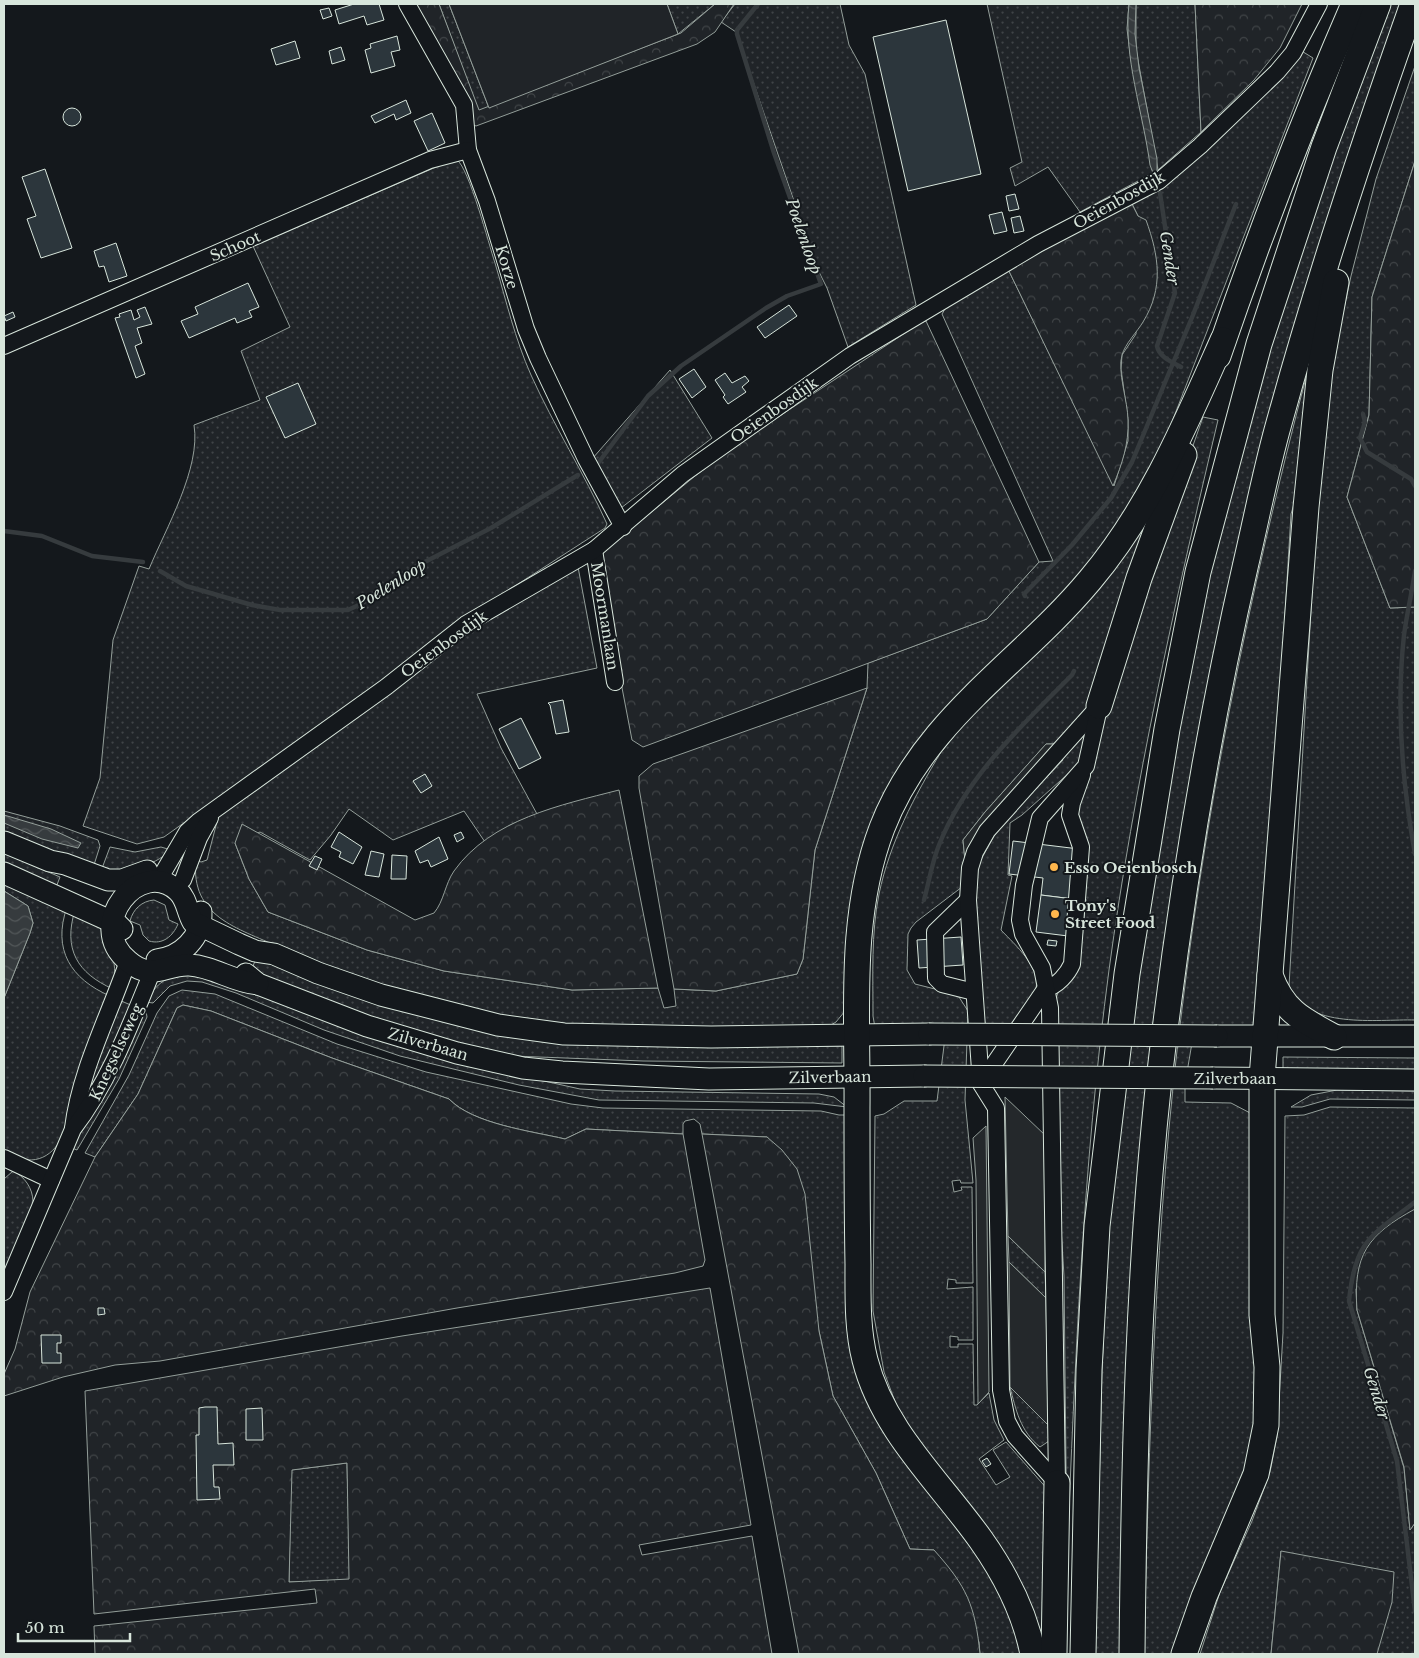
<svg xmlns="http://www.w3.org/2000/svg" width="1419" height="1658" viewBox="0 0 1419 1658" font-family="'Libre Baskerville',serif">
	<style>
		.grass { fill: url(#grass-dots); stroke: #939e99 }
		.forest { fill: url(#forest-crowns); stroke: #939e99; fill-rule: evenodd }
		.pitch { fill: #202428; stroke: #939e99 }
		.parking { fill: #24282b; stroke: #939e99 }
		.water { fill: url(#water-waves); stroke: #939e99 }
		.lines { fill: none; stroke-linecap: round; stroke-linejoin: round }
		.stream { stroke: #363b3e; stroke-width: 4.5 }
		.building { fill: #2c363c; stroke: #d8e6dc }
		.minor-casing { stroke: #d8e6dc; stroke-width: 18 }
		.major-casing { stroke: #d8e6dc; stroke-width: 23 }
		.highway-casing { stroke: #d8e6dc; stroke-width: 27 }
		.minor { stroke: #14181c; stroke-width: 16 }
		.major { stroke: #14181c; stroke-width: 21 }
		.highway { stroke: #14181c; stroke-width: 25 }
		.major-bridge-casing { stroke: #d8e6dc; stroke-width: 23; stroke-linecap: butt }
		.major-bridge { stroke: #14181c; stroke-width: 21 }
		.poi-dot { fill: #ffb74d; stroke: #14181c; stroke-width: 2 }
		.labels { text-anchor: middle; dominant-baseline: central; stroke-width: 4; stroke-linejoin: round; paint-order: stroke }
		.street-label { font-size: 15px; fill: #d8e6dc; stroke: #14181c }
		.poi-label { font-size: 15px; font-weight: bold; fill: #d8e6dc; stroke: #14181c; text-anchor: start }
		.water-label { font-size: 16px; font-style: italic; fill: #d8e6dc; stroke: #14181c }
	</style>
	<defs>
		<pattern id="grass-dots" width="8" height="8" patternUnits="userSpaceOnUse" patternTransform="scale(1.25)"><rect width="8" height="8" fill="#202428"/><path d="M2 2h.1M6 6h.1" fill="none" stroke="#404447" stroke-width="1.8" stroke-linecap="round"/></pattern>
		<pattern id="forest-crowns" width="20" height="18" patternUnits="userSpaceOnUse" patternTransform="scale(1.25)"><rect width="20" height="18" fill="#202428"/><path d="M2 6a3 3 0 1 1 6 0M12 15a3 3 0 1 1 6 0" fill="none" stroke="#404447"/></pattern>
		<pattern id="water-waves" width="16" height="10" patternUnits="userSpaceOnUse" patternTransform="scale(1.25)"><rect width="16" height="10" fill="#363b3e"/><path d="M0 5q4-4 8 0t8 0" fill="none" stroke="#525759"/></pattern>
	</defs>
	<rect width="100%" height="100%" fill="#14181c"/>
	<g class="grass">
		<path d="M439 4H449L489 108 478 111Z"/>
		<path d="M667 4H715L678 34Z"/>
		<path d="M735 4H840L849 45 865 74 916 305 848 347 827 288 817 268 736 32 721 22Z"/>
		<path d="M987 4H1129L1127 29 1131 60 1153 173 1080 212 1048 167 1015 186 1010 168 1022 162Z"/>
		<path d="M1136 4H1195L1201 132 1158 170 1136 49Z"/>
		<path d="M1388 4H1400L1352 142 1301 305 1186 804 1123 1654H1095L1102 1371 1109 1225 1136 973 1196 623 1286 291Z"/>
		<path d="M1300 50 1313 58 1163 445 1119 523 1091 561 1044 614 912 754 845 1011 836 1022 826 1028C769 1027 713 1027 656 1026 629 1026 600 1027 573 1025 472 1017 372 989 279 947 238 928 190 917 196 860L201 862 207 860 219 814 439 649 578 567 597 668 477 694 501 748 537 814 510 825 485 842 464 811 393 840 349 809 331 835 310 860 260 832 235 843 249 879 268 912 367 950 444 971 572 990 658 988 664 1008 676 1006 674 989 716 991 797 974 803 959 815 850 867 688 868 663 987 619 1039 562 1053 561 942 314 945 309 1007 267 1114 486 1128 441V420L1121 369 1122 355 1136 334 1138 216 1131 202Z"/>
		<path d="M1415 66V161L1372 297 1369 415 1347 497 1390 608 1415 607V1020C1377 1019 1305 1030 1289 986L1318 491 1328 398 1337 341 1351 276 1376 179Z"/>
		<path d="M457 160C469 168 489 245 495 263 506 300 515 339 531 375 554 426 584 473 607 524L605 528 470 615 372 689 164 837 137 844 83 826 100 778 113 640 139 566 149 569C166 528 201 468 194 425L260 400 241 351 290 327 253 246 450 161Z"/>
		<path d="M1319 329 1303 475 1291 514 1260 1032 1194 1031 1185 1084V1102L1231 1103 1254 1115 1259 1431 1179 1654H1144C1149 1439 1155 1223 1182 1009 1210 779 1258 553 1319 329Z"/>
		<path d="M670 370 712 438 621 508 592 459Z"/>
		<path d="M1203 417 1218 420C1175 602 1134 785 1109 970 1083 1166 1075 1363 1067 1559L1064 1276 1061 1228 1059 1066 1055 1001 1059 990 1078 962 1086 900 1081 885 1086 837 1076 808 1118 659Z"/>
		<path d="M1166 471 1089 707 1058 744H1046L985 812 963 840 965 861 962 887 916 922 911 928 908 934 907 970 915 984 951 993 959 997 968 1011 965 1100 973 1183H961L960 1180 952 1181 954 1192 962 1190 961 1187H972L973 1283H956V1280L948 1279 947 1289 973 1287V1340H958V1337L950 1336V1347H958V1344H973L974 1405H977L989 1393 994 1420 1004 1440 979 1459 996 1485 1010 1477 993 1450 1006 1442 1049 1491V1654L906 1431 884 1372 873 1311 875 1116 884 1114 904 1101H937L946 1030 875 1028 873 1016C873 975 871 934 879 894 890 842 914 797 941 752Z"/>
		<path d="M1087 729 1079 764 1022 815 1010 823 1008 875 1012 876 1001 930C1016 946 1040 966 1036 989L998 1046 986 1037 973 895 978 865 998 829 1063 760 1061 757Z"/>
		<path d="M4 811 60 826 98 840 100 846 93 868 4 834Z"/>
		<path d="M110 847 135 852 161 847 171 850C152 868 126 871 101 871Z"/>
		<path d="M4 853 60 877 55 890 4 868Z"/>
		<path d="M4 879 67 907C52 950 71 979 110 996L61 1139C48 1163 25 1166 4 1150V998L30 933 33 923 28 906 4 891Z"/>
		<path d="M154 900 165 905 169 920 178 924C173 936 163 945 149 941L143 935 140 925 130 921C133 909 142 901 154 900Z"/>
		<path d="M75 910C82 915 92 919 98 925 112 941 118 969 113 989 77 973 63 949 75 910Z"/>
		<path d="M257 956 361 998 711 1045 842 1046V1063L643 1061 513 1056 405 1031 251 971Z"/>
		<path d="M196 973 445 1059 580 1089 615 1091 819 1094 834 1097 847 1107 814 1103 599 1100 519 1085 400 1056 324 1030 236 993 202 982 187 981 170 986 153 1003 146 1002C160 977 169 977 196 973Z"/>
		<path d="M182 990 215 994 337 1044 426 1072 571 1104 603 1108 821 1111 839 1115H853L852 1357C859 1383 868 1404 881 1427L998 1584 1024 1654H980L979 1642 934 1550 910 1549 876 1473 833 1396 819 1331 767 1137 702 1134 700 1124 694 1119 685 1121 683 1124V1134L586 1129 565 1139C531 1131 473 1124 449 1099L332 1058 211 1011 183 1005 177 1008 138 1094 95 1157 85 1153 129 1075 157 1013 169 996Z"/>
		<path d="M119 1000 133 1006 90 1091 93 1071Z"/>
		<path d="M143 1009 146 1011 147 1017 119 1079 77 1150 72 1148Z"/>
		<path d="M1283 1057 1415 1058V1074H1283Z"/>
		<path d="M1337 1090 1415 1091V1100L1330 1099 1302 1107H1291L1311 1095Z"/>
		<path d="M1330 1107 1415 1108V1209L1356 1289 1357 1310 1404 1468 1410 1530 1415 1523V1654H1363L1281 1551 1271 1654H1200L1220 1592 1252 1521 1270 1472 1277 1436 1283 1333 1285 1116 1304 1115Z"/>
		<path d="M13 1171C24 1176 33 1188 33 1202 33 1212 9 1263 4 1276V1179Z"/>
		<path d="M1008 1236 1045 1272 1046 1298 1009 1262Z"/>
		<path d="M1010 1387 1048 1425 1049 1441 1040 1447C1020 1431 1016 1410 1010 1387Z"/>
		<path d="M347 1463 350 1580 289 1582 291 1470Z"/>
	</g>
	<g class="forest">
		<path d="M413 4H439L479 110 681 33 715 4H734L715 32 697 44 476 126 471 124Z"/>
		<path d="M1195 4H1302L1280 48 1254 80 1201 132Z"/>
		<path d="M1415 161V607L1390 608 1347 497 1369 415 1372 297Z"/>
		<path d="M1131 202 1138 216 1146 220C1159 256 1164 288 1143 322 1137 332 1125 344 1122 355 1117 371 1128 402 1128 420 1129 444 1122 464 1113 486L1007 267Z"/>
		<path d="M926 321 1039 562 987 619 643 747 632 740 597 557 695 476 745 439 920 323Z"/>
		<path d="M867 688 815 850 803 959 797 974 716 991 674 989 639 788V776L653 764Z"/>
		<path d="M619 790 658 988 572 990 444 971 367 950 268 912 249 879 235 843 242 824 415 920 434 913C444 901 445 884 454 871 491 819 561 805 619 790Z"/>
		<path d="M183 1005 211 1011 332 1058 449 1099C473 1124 531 1131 565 1139L586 1129 683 1134 705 1260 703 1266 675 1273 457 1308 160 1361 115 1365 63 1377 4 1396V1374L15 1349 30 1292 95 1157 138 1094 177 1008Z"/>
		<path d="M702 1134 767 1137 782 1150 797 1169 805 1194 819 1331 833 1396 876 1473 910 1549 934 1550C967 1587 975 1605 980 1654H799Z"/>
		<path d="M1415 1209V1523L1410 1530 1404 1467 1357 1310C1353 1255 1367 1235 1415 1209Z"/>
		<path d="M710 1288 751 1525 639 1545 642 1555 752 1536 772 1654H95L94 1626 317 1603 315 1589 94 1614 85 1391 402 1336ZM347 1463 349 1579 289 1582 292 1470Z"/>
		<path d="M1281 1551 1394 1572 1392 1602 1377 1654H1271Z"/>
	</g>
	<path class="pitch" d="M449 4H667L678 34 489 108Z"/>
	<g class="parking">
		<path d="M1046 744H1058L965 861 963 840 985 812Z"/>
		<path d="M1005 1097 1046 1136 1045 1272 1008 1236Z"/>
		<path d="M986 1126 989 1392 978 1404 976 1180 973 1138Z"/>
		<path d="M1009 1262 1046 1298 1048 1425 1010 1387Z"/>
	</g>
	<g class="water">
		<path d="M1129 4H1136L1135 34 1139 68 1157 159V172L1153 173 1150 165C1143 112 1123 57 1129 4Z"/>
		<path d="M4 815 51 829 81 843 78 848 42 839 4 823Z"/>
		<path d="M4 891 28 906 33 923 30 933 4 998Z"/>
	</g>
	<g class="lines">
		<g class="stream">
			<path d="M1160 193 1175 293 1157 346C1159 357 1172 362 1181 367"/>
			<path d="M1363 414 1365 422 1360 438 1367 452 1411 479 1415 486"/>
			<path d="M599 462 648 396 681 366 766 308 787 296 821 284 774 153 737 34V30L758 4"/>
			<path d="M4 531 42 536 92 556 143 562"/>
			<path d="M160 571 186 586 252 605 280 610H348L363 603 413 568 491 528 578 475"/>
			<path d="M1415 571C1412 592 1407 613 1404 635 1396 708 1402 782 1415 854"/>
			<path d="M1025 596 1024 594 1072 545 1111 498 1132 462 1193 315 1236 204"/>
			<path d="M924 900C929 882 932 862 939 845 966 777 1021 726 1072 675L1074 671"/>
			<path d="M1415 1202C1371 1236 1355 1240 1349 1301L1397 1461 1415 1611"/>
		</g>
	</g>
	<g class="building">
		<path d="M354 4H379L384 20 367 25 364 16 339 24 335 10Z"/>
		<path d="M329 8 332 16 323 19 320 10Z"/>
		<path d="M946 20 981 174 908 191 873 37Z"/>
		<path d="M397 36 400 50 391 52 395 66 371 73 365 50 371 48 370 44Z"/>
		<path d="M295 41 300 58 276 65 271 49Z"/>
		<path d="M341 47 345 60 332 64 329 51Z"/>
		<path d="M406 100 411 113 396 120 394 114 375 123 371 116Z"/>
		<circle cx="72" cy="117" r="9"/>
		<path d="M432 113 445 143 428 151 414 121Z"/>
		<path d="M45 169 72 248 41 258 27 219 36 216 22 177Z"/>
		<path d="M1015 194 1019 209 1009 211 1006 196Z"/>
		<path d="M1002 212 1007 231 994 234 989 215Z"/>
		<path d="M1020 216 1024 231 1014 233 1011 218Z"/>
		<path d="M116 243 127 276 109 282 104 266 99 267 94 251Z"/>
		<path d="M248 283 259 307 249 311 252 317 237 323 235 318 189 338 181 321 198 314 195 307Z"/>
		<path d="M789 305 797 316 765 338 757 327Z"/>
		<path d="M145 307 152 324 137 328 142 343 135 346 145 374 136 378 115 318 120 317 119 314 131 310 134 320 140 317 137 310Z"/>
		<path d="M13 312 15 317 6 321 4 316Z"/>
		<path d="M694 369 706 387 692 398 679 379Z"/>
		<path d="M725 373 732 383 745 376 749 381 742 387 746 392 728 404 723 397 725 395 715 380Z"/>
		<path d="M298 383 316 424 285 438 266 397Z"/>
		<path d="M563 700 569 732 556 734 550 705 548 703Z"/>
		<path d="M521 718 541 758 519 769 499 729Z"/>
		<path d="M425 774 432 786 421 793 413 781Z"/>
		<path d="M339 832 362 847 353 864 339 857 341 852 331 847Z"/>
		<path d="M461 832 464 838 457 842 454 835Z"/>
		<path d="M439 837 448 859 431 867 428 860 420 863 415 851Z"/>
		<path d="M1013 841 1079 849 1073 899 1041 895 1043 878 1009 874Z"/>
		<path d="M371 851 384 854 379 877 365 875Z"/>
		<path d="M392 855 407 856 406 879H391Z"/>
		<path d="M315 856 322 859 317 870 309 866Z"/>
		<path d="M1041 895 1073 899 1068 936 1036 932Z"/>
		<path d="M961 937 963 965 919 968 917 940Z"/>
		<path d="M1048 940 1057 941 1056 946 1047 945Z"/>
		<path d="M98 1308H104L105 1314 98 1315Z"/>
		<path d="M41 1335H61V1343H57V1353H61V1363H42Z"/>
		<path d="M205 1407H217L218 1444 233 1443 234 1465H213L214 1487H219L220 1499 197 1500 196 1435H199V1408Z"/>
		<path d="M262 1408 263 1440H246V1409Z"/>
		<path d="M987 1458 991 1464 986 1467 982 1461Z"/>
	</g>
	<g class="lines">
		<g class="minor-casing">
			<g id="minor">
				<path d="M407 4 464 105 468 150 487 201 526 329 538 358 586 459 623 527"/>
				<path d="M4 346 430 160 468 150"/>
				<path d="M594 550 615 682"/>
				<path d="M164 871 187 832 199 821 386 687 466 624 594 550 683 474 850 356 1038 244 1159 181 1200 146 1277 72 1293 53 1319 4"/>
				<path d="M183 880 199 838 210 818"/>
				<path d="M968 900 935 932 936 978 942 984 974 992"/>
				<path d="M981 1083 1046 988C1057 987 1068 973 1072 964L1081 847 1070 815 1072 803 1082 775"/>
				<path d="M73 1128C80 1071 109 1016 128 961"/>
				<path d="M4 1158 51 1180"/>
				<path d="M4 1292 73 1129C109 1082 130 1026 152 972"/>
				<path d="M1057 1483 1015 1436 1007 1421 1001 1390 996 1108 981 1084 968 900 970 868 975 852 987 831 1099 706"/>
				<path d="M1057 1483 1050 1008 1042 968 1023 934 1020 920 1024 885 1040 818 1086 766 1099 708"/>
			</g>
		</g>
		<g class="major-casing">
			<g id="major">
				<path d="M4 842 50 861 65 864 108 880H122L147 871"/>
				<path d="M4 873 117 924 122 929"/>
				<path d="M157 960C181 957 202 938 201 912"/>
				<path d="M246 974 258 984 367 1026 457 1053 523 1068 562 1072 709 1079 924 1076"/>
				<path d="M258 984C233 982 213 966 189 965 165 964 152 982 128 961 84 925 140 856 178 891 187 899 187 912 193 922L239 944 255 951 274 954 318 973 381 995 498 1025 564 1034 711 1037 929 1034"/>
				<path d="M1217 1036H1415"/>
				<path d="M1213 1078 1415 1080"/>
			</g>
		</g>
		<g class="highway-casing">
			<g id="highway">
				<path d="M1218 356C1259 236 1304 119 1354 4"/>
				<path d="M1099 706 1139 578 1184 455"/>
				<path d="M1270 975C1283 1011 1302 1020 1334 1037"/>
				<path d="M1033 1654C1025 1613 1005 1574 981 1540 940 1482 883 1431 865 1360 857 1329 858 1296 858 1264 857 1212 857 1160 857 1108 858 1015 848 917 882 828 924 719 1019 665 1090 580 1150 509 1186 423 1223 340"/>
				<path d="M1054 1654 1057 1483"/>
				<path d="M1083 1654 1089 1370 1097 1226 1127 974 1167 729 1198 572 1259 344 1324 147 1378 4"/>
				<path d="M1132 1654C1134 1463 1138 1270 1159 1080 1179 906 1207 733 1246 563 1257 516 1266 469 1279 423 1318 281 1364 142 1413 4"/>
				<path d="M1184 1654 1204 1597 1256 1474 1266 1425 1267 1367 1262 1315V1078L1306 507 1320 370 1336 282"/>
			</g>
		</g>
		<use href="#minor" class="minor"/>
		<use href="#major" class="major"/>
		<use href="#highway" class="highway"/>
		<g class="major-bridge-casing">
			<g id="major-bridge">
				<path d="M929 1034 1217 1036"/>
				<path d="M924 1076 1213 1078"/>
			</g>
		</g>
		<use href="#major-bridge" class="major-bridge"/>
	</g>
	<g class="poi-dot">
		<circle cx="1054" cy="867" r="5"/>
		<circle cx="1055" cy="914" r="5"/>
	</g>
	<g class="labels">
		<g class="street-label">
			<text transform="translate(1119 200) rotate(-29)">Oeienbosdijk</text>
			<text transform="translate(235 246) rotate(-24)">Schoot</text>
			<text transform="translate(507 267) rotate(73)">Korze</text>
			<text transform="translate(774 410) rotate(-35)">Oeienbosdijk</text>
			<text transform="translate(605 616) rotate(81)">Moormanlaan</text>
			<text transform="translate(444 644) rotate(-36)">Oeienbosdijk</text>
			<text transform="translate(428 1044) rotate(16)">Zilverbaan</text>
			<text transform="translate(116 1052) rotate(-65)">Knegselseweg</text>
			<text transform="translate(830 1077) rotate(-1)">Zilverbaan</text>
			<text x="1235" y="1078">Zilverbaan</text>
		</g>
		<g class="poi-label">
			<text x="1064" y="867">Esso Oeienbosch</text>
			<text x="1065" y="905">Tony's<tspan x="1065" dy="17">Street Food</tspan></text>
		</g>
		<g class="water-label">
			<text transform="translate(804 236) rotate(71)">Poelenloop</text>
			<text transform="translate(1170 258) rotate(81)">Gender</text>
			<text transform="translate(391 584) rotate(-32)">Poelenloop</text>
			<text transform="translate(1377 1393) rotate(73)">Gender</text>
		</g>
	</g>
	<rect width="1419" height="1658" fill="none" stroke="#d8e6dc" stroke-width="10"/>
	<path d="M18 1633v8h112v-8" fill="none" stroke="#d8e6dc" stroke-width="2.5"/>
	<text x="25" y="1633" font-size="15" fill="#d8e6dc" stroke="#14181c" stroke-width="4" paint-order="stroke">50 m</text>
</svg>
